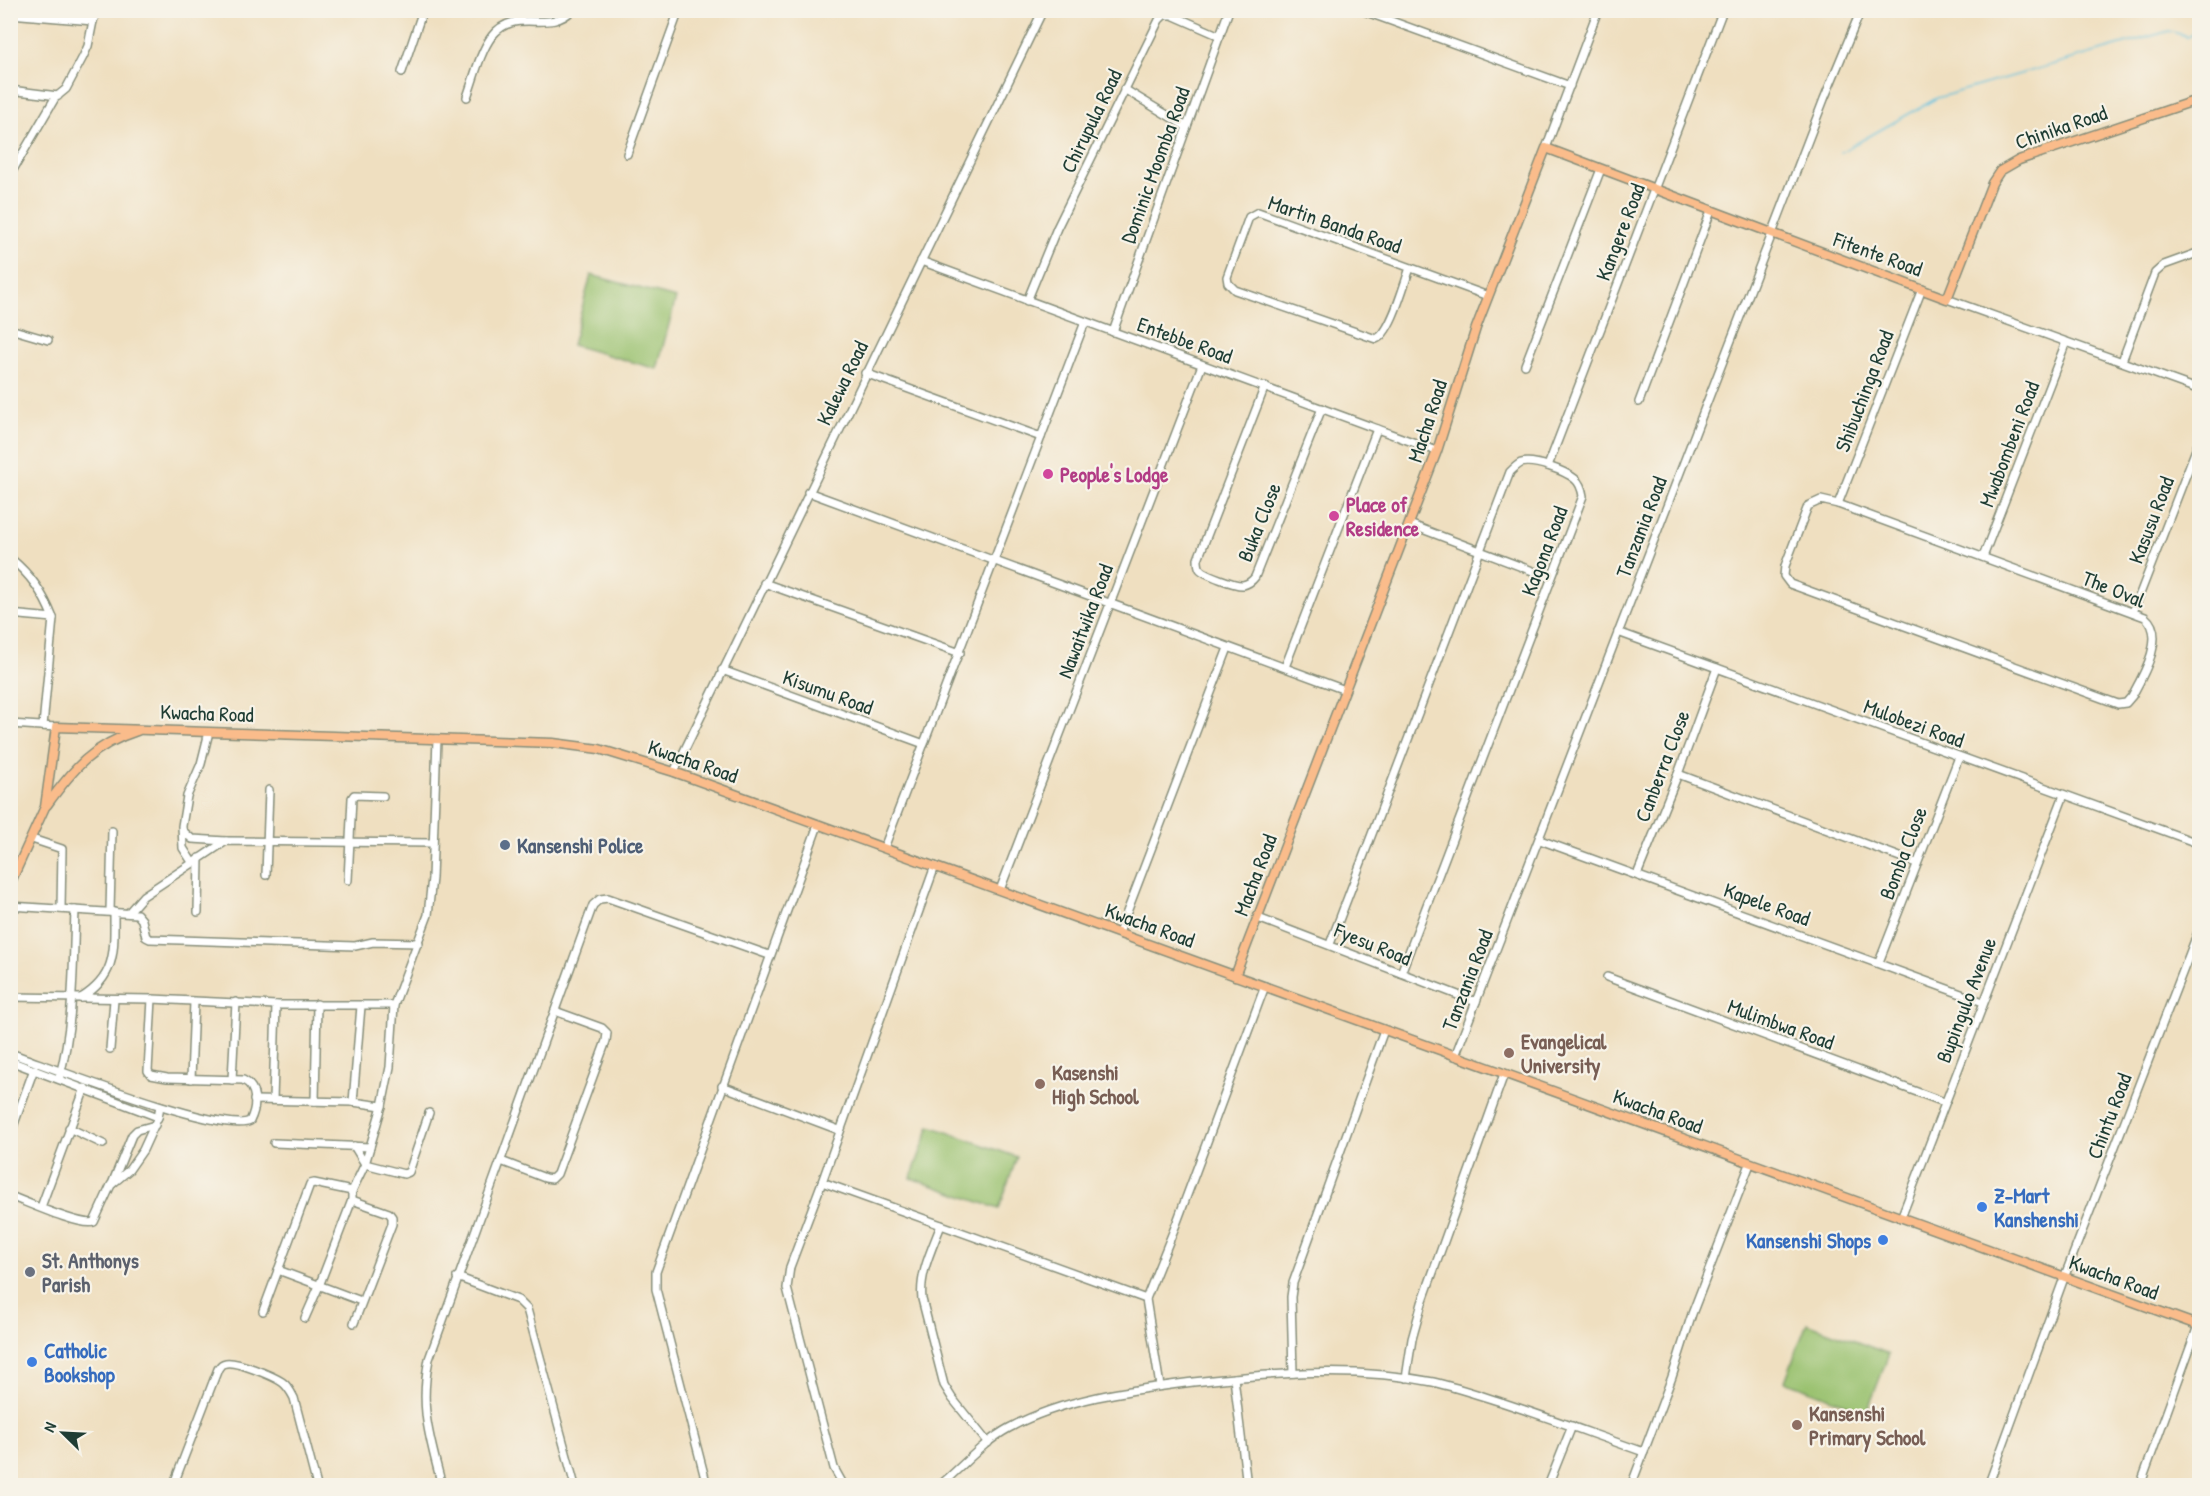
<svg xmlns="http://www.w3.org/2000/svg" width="2210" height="1496" viewBox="0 0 2210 1496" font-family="'Patrick Hand',sans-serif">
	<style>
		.green { fill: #99c16e; stroke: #5c7f51; stroke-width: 1.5 }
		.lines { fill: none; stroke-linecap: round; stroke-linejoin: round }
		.stream { stroke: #5dbfdb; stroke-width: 1.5 }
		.minor-casing { stroke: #878e7a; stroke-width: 10 }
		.major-casing { stroke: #878e7a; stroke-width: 11 }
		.minor { stroke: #fff; stroke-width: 7 }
		.major { stroke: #fabc8b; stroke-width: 8 }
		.hotel-dot { fill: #d1479c; stroke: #f7f3e8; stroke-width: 2 }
		.service-dot { fill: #5c6f8a; stroke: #f7f3e8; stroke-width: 2 }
		.education-dot { fill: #8d6e63; stroke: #f7f3e8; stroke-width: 2 }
		.shop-dot { fill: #3f7fe0; stroke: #f7f3e8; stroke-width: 2 }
		.worship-dot { fill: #6b7280; stroke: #f7f3e8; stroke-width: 2 }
		.labels { text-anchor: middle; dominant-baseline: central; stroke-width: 4.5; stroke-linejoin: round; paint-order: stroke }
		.street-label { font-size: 21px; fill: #1f3d34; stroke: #f7f3e8 }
		.hotel-label { font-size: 21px; font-weight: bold; fill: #b23c85; stroke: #f7f3e8; text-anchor: start }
		.service-label { font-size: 21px; font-weight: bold; fill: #4e5e75; stroke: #f7f3e8; text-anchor: start }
		.education-label { font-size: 21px; font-weight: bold; fill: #785e54; stroke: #f7f3e8; text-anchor: start }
		.shop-label { font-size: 21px; font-weight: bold; fill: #366cbe; stroke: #f7f3e8; text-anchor: start }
		.worship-label { font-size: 21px; font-weight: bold; fill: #5b616d; stroke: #f7f3e8; text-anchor: start }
	</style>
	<rect width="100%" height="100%" fill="#f7f3e8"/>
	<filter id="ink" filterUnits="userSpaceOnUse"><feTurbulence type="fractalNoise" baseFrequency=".0167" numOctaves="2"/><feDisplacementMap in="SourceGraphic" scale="12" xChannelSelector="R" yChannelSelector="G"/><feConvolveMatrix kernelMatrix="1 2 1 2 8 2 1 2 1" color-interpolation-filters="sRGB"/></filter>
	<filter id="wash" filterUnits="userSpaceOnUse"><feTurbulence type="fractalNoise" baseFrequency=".008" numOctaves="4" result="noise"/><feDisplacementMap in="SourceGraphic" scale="24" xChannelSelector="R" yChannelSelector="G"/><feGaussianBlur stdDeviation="1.35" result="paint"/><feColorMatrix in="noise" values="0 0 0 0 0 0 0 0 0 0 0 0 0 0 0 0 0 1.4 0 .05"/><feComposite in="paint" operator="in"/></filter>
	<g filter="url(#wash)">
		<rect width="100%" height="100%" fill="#efdfc0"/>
		<g class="green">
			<path d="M591 275 676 298 657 369 572 345Z"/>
			<path d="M930 1126 1017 1157 999 1209 911 1178Z"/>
			<path d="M1807 1323 1889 1354 1867 1412 1785 1381Z"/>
		</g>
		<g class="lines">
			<path class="stream" d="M1841 152 1937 98 2169 31 2187 36 2200 32"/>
		</g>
	</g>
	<g filter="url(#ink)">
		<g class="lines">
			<g class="minor-casing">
				<g id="minor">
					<path d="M1361 10 1570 86"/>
					<path d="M10 14 93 21"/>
					<path d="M517 20 521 10"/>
					<path d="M402 72 423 10"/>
					<path d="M1124 89 1187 127"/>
					<path d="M10 90 58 96"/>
					<path d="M467 97C474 78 480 52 492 36 515 6 549 35 572 10"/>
					<path d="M1546 148 1598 10"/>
					<path d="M627 154 679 10"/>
					<path d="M10 175 55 98 66 89 83 57 88 46 93 21 98 10"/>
					<path d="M921 261 1437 451"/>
					<path d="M1410 268C1404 284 1391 334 1376 339L1235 290 1228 283 1227 277 1249 217 1258 212 1488 296"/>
					<path d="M1947 299 2200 390"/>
					<path d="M1027 301 1057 228 1159 20 1164 15H1172L1220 36"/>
					<path d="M10 329 48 340"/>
					<path d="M1113 332 1229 10"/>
					<path d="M2122 361 2155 273 2164 265 2200 252"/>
					<path d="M1525 365 1601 169"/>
					<path d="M865 373 1041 437"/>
					<path d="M1265 386 1198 559C1198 563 1198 566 1200 569 1204 574 1236 586 1243 585 1248 584 1252 581 1255 577L1322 408"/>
					<path d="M1639 402 1711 211"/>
					<path d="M1548 466 1723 10"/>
					<path d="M808 492 1345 690"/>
					<path d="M1821 500 1838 504 2145 617C2167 635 2143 676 2132 696L2126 703 2118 704 1790 584 1784 576 1785 566 1808 506Z"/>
					<path d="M1838 504 1922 289"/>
					<path d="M1409 524 1551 578"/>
					<path d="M1983 557 2066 342"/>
					<path d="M10 558C31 575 43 593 53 618"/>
					<path d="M764 583 960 653"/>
					<path d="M2133 612 2200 439"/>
					<path d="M10 614 53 618 43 726"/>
					<path d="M1618 632 2200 844"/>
					<path d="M1285 667 1377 429"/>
					<path d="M722 670 924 744"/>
					<path d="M10 724 56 727"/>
					<path d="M674 772 1043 10"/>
					<path d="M1678 774 1916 863"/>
					<path d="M183 831 192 839 226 841"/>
					<path d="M32 839 62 849 61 909"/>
					<path d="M1540 840 1983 1002"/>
					<path d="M884 848 1085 322"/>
					<path d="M192 862 183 848 182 826 187 796 201 764 209 732"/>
					<path d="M266 875 269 790"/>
					<path d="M1637 875 1678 774 1717 668"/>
					<path d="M348 880 352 798 354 795 383 796"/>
					<path d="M1000 890 1202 365"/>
					<path d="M10 906 137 914 142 920 146 937 150 939 355 946 373 942 419 943"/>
					<path d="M110 911 112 831"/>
					<path d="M129 912 143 896 226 841 433 843"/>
					<path d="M198 912 199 858"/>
					<path d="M1258 918 1476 1002"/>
					<path d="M1119 933 1228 648"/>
					<path d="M1330 944 1510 472C1514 468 1517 465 1521 463 1534 459 1565 471 1575 479 1580 483 1582 490 1583 496L1401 973"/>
					<path d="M1879 962 1959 757"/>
					<path d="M1607 977 1944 1102"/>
					<path d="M10 997 152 999 276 1005H394"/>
					<path d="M81 998C117 976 114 950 114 912"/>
					<path d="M110 1049 114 1000"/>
					<path d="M10 1053C48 1066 222 1135 250 1121 257 1107 258 1087 243 1080L167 1078 151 1075 148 1071 152 999"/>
					<path d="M1455 1056 1824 99 1861 10"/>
					<path d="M10 1061 158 1117"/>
					<path d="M59 1079C74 1024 73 967 75 910"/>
					<path d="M191 1079 194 1002"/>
					<path d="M232 1080 236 1002"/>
					<path d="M722 1086 839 1130"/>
					<path d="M254 1100 353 1102 382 1106"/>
					<path d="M273 1100 276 1005"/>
					<path d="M315 1101 317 1004"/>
					<path d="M353 1102 361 1006"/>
					<path d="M69 1128 103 1144"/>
					<path d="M10 1135 34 1069"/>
					<path d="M274 1143 370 1147"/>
					<path d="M354 1146 365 1164 404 1174 409 1172 429 1113"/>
					<path d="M501 1161 545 1178 552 1179 557 1174 606 1041 607 1033 602 1028 555 1011"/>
					<path d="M822 1182 1146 1299"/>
					<path d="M112 1184 132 1135 137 1130 155 1125"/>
					<path d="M10 1196C26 1202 82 1227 94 1222L111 1185 129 1170 143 1150 158 1117 160 1106"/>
					<path d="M352 1200 389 1213 392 1217V1224L354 1323"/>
					<path d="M41 1207 85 1088"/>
					<path d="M1901 1218 2064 795"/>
					<path d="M941 1225C932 1249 919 1274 922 1299L944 1385 952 1398 988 1443"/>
					<path d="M278 1270 361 1301"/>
					<path d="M457 1277 518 1300 527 1309 575 1486"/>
					<path d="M263 1311 310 1184 314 1183 352 1191"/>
					<path d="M305 1318 319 1286 352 1200V1191L365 1164 382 1106 390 1067 394 1005 428 915 432 878 437 739"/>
					<path d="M1293 1373 1291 1297 1293 1283 1384 1030"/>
					<path d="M1234 1378 1247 1486"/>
					<path d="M1406 1378 1412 1339 1422 1303 1504 1074"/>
					<path d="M1160 1386 1146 1299 1177 1222 1265 986"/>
					<path d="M1376 1484 1377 1486"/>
					<path d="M173 1486 218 1369C221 1365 221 1364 226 1363 237 1361 273 1376 282 1382 288 1386 291 1392 294 1398L317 1486"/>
					<path d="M442 1486C430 1438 419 1409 429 1359L593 905 600 899 608 898 769 955"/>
					<path d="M707 1486 656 1289V1272L818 825"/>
					<path d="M844 1486 834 1468 787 1288 790 1267 822 1182 935 866"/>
					<path d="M939 1486C962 1467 983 1442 1009 1428 1065 1398 1131 1390 1193 1382 1273 1373 1354 1366 1433 1382 1455 1387 1476 1394 1498 1401 1547 1417 1595 1435 1644 1452"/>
					<path d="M1548 1486 1572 1426"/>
					<path d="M1631 1486 1672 1377 1692 1314 1750 1164"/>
					<path d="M1988 1486 2064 1278 2200 927"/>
					<path d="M2140 1486 2198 1326"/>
				</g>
			</g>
			<g class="major-casing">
				<g id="major">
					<path d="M47 805C73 769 93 745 137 731"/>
					<path d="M10 884 45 807 56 727 553 743 599 749 674 772 2200 1326"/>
					<path d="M1235 976 1437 451 1476 328 1546 148 1947 299 1992 183 2000 171 2019 160 2200 99"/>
				</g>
			</g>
			<use href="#minor" class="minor"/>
			<use href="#major" class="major"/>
		</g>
	</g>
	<g class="hotel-dot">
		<circle cx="1048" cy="474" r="6"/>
		<circle cx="1334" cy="516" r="6"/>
	</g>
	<circle class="service-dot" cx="505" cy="845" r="6"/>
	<g class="education-dot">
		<circle cx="1509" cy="1053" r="6"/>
		<circle cx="1040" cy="1084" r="6"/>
		<circle cx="1797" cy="1425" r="6"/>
	</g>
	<g class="shop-dot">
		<circle cx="1982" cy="1207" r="6"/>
		<circle cx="1883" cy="1240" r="6"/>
		<circle cx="32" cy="1362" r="6"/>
	</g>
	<circle class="worship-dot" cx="30" cy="1272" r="6"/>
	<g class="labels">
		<g class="street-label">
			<text transform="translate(1091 121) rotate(-64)">Chirupula Road</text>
			<text transform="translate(2061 127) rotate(-19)">Chinika Road</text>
			<text transform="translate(1155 165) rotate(-70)">Dominic Moomba Road</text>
			<text transform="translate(1335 224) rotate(19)">Martin Banda Road</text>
			<text transform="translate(1620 232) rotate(-69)">Kangere Road</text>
			<text transform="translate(1878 254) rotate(20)">Fitente Road</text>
			<text transform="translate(1185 340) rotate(20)">Entebbe Road</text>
			<text transform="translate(842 383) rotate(-64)">Kalewa Road</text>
			<text transform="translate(1864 391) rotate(-69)">Shibuchinga Road</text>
			<text transform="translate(1427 421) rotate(-72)">Macha Road</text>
			<text transform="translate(2009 444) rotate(-69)">Mwabombeni Road</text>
			<text transform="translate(2151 520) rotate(-69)">Kasusu Road</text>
			<text transform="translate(1259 522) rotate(-68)">Buka Close</text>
			<text transform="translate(1641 527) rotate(-69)">Tanzania Road</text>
			<text transform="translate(1544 551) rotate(-69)">Kagona Road</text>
			<text transform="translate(2114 589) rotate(22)">The Oval</text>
			<text transform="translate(1085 621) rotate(-69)">Nawaitwika Road</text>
			<text transform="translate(828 692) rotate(20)">Kisumu Road</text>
			<text transform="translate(207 713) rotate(2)">Kwacha Road</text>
			<text transform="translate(1914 723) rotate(20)">Mulobezi Road</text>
			<text transform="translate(693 761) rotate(19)">Kwacha Road</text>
			<text transform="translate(1662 766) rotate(-69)">Canberra Close</text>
			<text transform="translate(1903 853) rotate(-69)">Bomba Close</text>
			<text transform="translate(1255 875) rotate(-69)">Macha Road</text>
			<text transform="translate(1767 904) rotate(20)">Kapele Road</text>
			<text transform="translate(1150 925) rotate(20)">Kwacha Road</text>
			<text transform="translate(1373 944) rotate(22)">Fyesu Road</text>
			<text transform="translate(1467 980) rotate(-69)">Tanzania Road</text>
			<text transform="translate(1966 1000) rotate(-69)">Bupingulo Avenue</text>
			<text transform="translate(1781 1024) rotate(20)">Mulimbwa Road</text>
			<text transform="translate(1658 1111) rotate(20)">Kwacha Road</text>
			<text transform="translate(2109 1116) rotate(-69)">Chintu Road</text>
			<text transform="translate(2114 1277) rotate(20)">Kwacha Road</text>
		</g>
		<g class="hotel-label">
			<text x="1060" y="474">People's Lodge</text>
			<text x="1346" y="504">Place of<tspan x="1346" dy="24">Residence</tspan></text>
		</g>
		<g class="service-label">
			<text x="517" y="845">Kansenshi Police</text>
		</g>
		<g class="education-label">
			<text x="1521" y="1041">Evangelical<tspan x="1521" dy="24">University</tspan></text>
			<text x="1052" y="1072">Kasenshi<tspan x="1052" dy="24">High School</tspan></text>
			<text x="1809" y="1413">Kansenshi<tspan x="1809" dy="24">Primary School</tspan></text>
		</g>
		<g class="shop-label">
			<text x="1994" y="1195">Z-Mart<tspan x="1994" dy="24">Kanshenshi</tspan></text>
			<text x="1871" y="1240" text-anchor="end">Kansenshi Shops</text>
			<text x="44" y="1350">Catholic<tspan x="44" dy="24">Bookshop</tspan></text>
		</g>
		<g class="worship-label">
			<text x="42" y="1260">St. Anthonys<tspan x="42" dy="24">Parish</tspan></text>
		</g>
	</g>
	<rect width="2210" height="1496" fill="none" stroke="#f7f3e8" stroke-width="36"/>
	<g transform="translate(63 1433) rotate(294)" stroke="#f7f3e8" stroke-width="4.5" paint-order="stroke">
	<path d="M0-4.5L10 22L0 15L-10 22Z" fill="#1f3d34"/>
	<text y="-9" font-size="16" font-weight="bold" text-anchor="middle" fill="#1f3d34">N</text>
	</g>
</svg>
